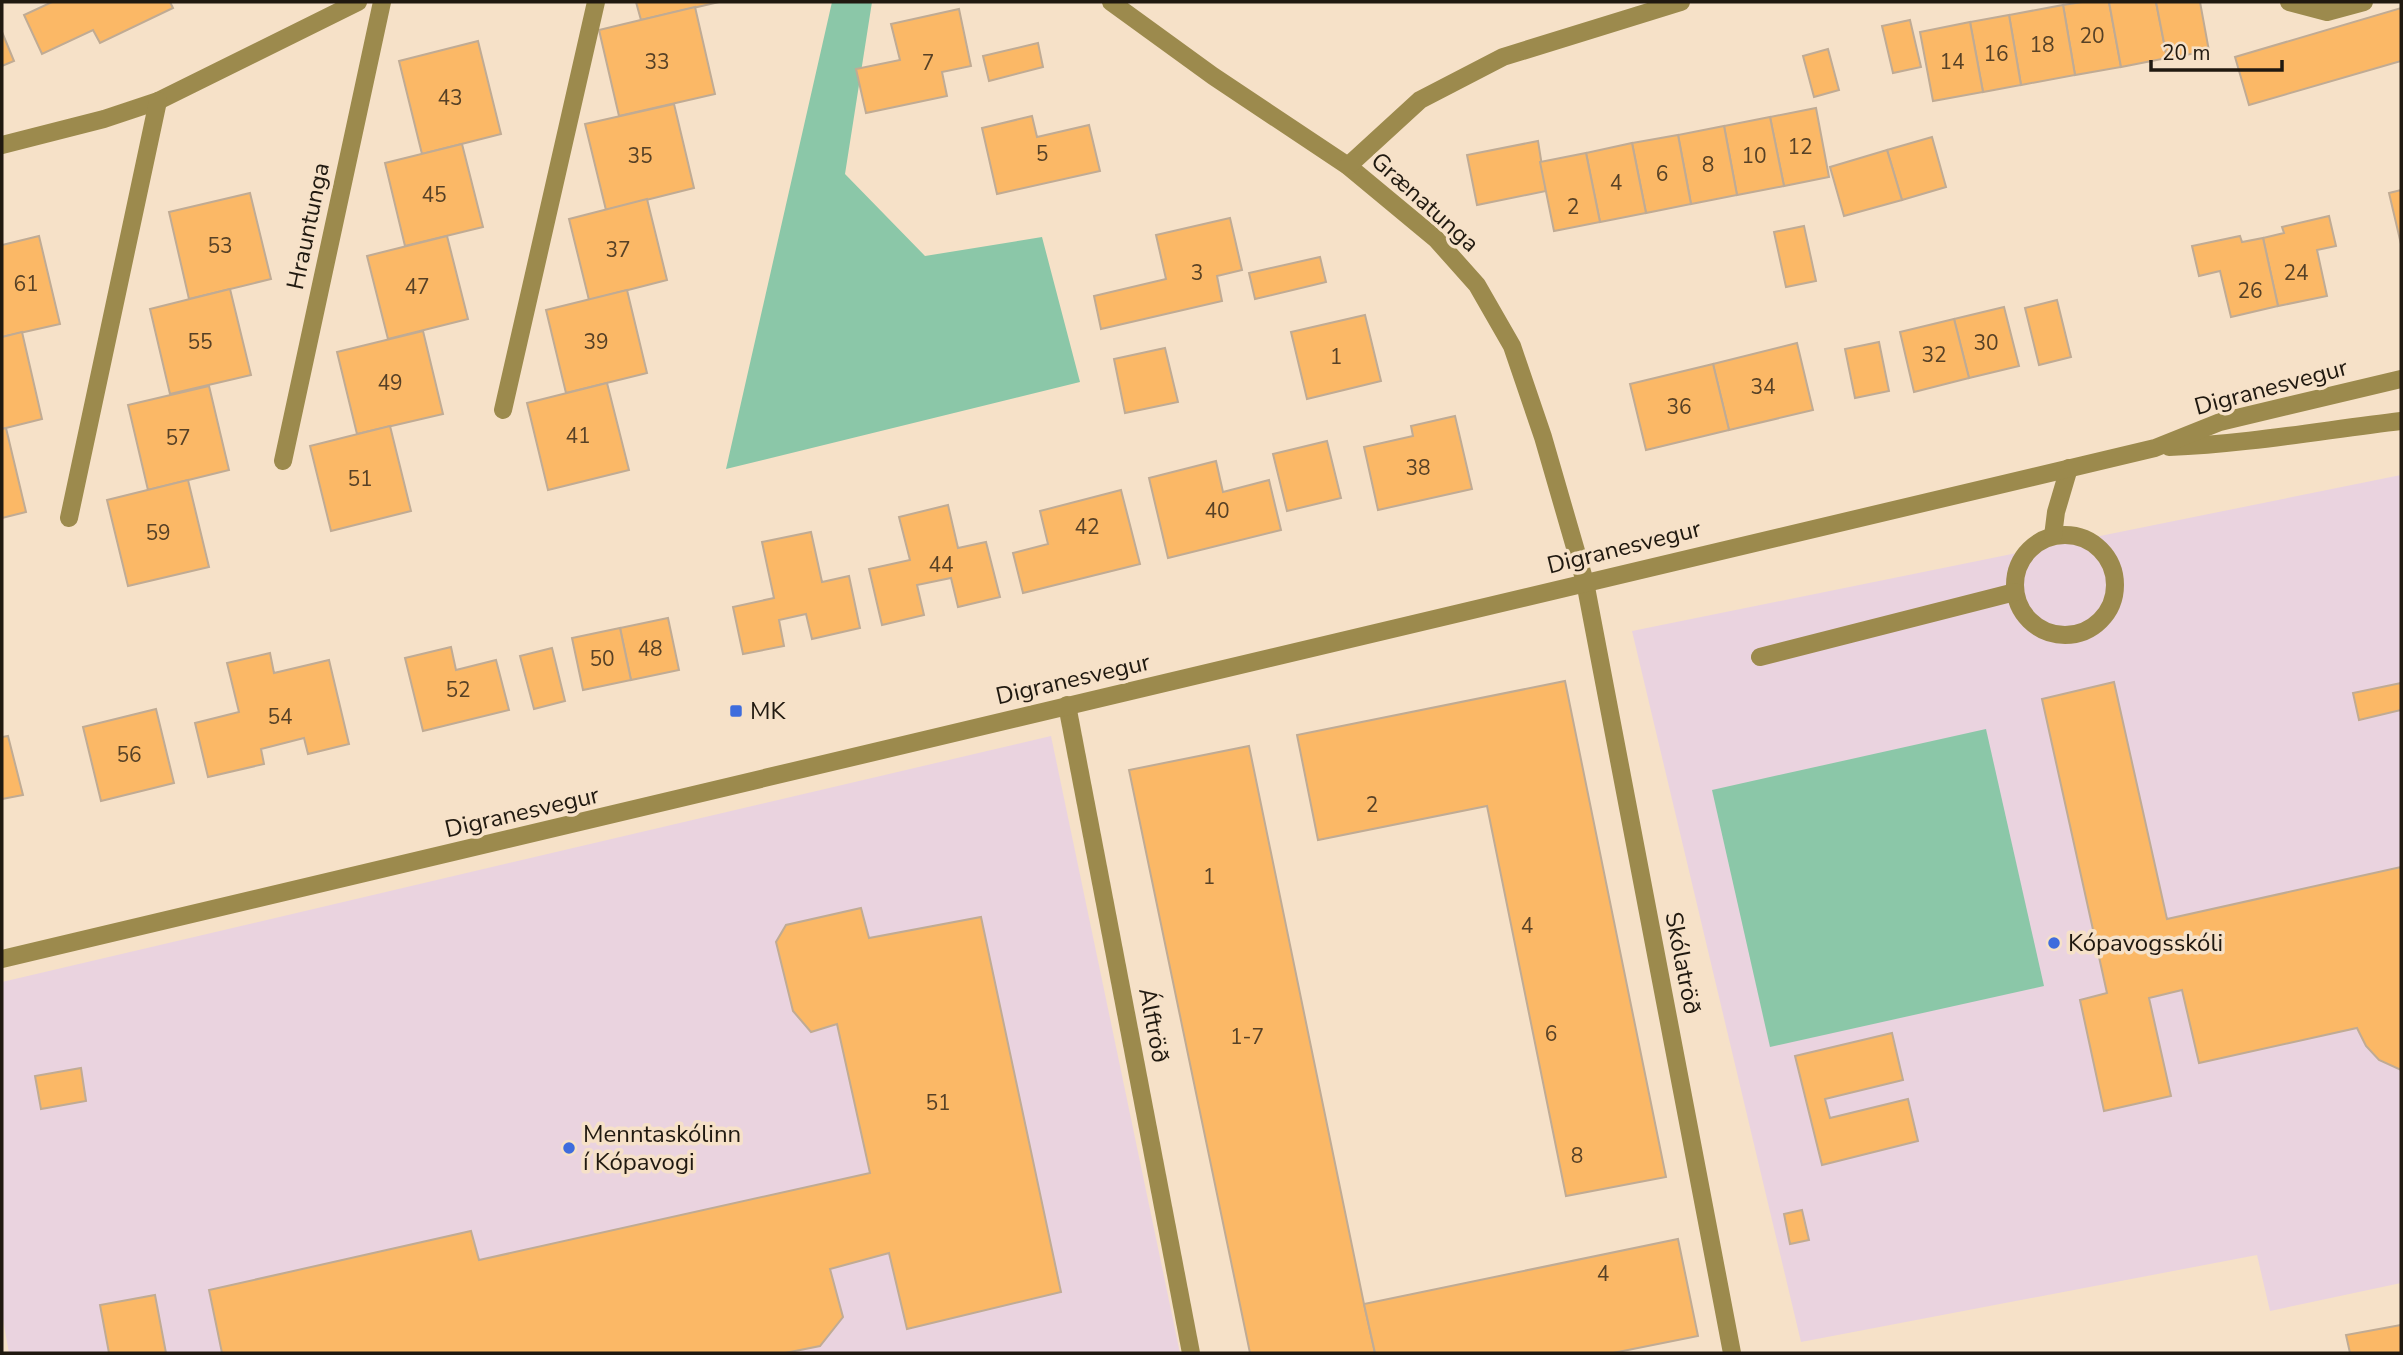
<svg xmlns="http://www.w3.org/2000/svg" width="2403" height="1355" viewBox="0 0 2403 1355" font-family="'Nunito Sans',sans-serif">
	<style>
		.education { fill: #ead3df }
		.green { fill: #8bc7a8 }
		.building { fill: #fbb866; stroke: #c0ab94; stroke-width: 2 }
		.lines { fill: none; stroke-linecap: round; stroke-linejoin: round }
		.minor { stroke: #9c8a4d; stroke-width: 18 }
		.poi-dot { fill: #3e6cdd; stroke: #f6e1c8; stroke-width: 2.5 }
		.labels { text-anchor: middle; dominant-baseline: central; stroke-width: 7; stroke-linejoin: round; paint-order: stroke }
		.number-label { font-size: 21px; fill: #574126 }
		.street-label { font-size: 24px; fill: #201910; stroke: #f6e1c8 }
		.poi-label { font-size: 24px; fill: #201910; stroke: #f6e1c8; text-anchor: start }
	</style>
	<rect width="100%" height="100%" fill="#f6e1c8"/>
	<g class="education">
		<path d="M2401 475V1283L2270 1311 2257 1255 1801 1342 1632 631Z"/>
		<path d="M1051 736 1180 1353H9L2 1314V982Z"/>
	</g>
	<g class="green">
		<path d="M832 2H872L845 174 925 256 1042 237 1080 382 726 469Z"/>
		<path d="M1986 729 2044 986 1770 1047 1712 790Z"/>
	</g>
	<g class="building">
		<path d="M52 2H170L173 8 100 43 93 30 42 54 24 15Z"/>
		<path d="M636 2H719L641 20Z"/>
		<path d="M2082 2H2109L2121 67 2075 75 2063 5Z"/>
		<path d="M2109 2H2156L2167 58 2121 67Z"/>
		<path d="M2156 2H2200L2209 51 2167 58Z"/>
		<path d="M2063 5 2075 75 2021 85 2009 15Z"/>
		<path d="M695 7 715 94 619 116 599 30Z"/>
		<path d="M2401 8V61L2249 105 2235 57Z"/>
		<path d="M959 9 971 66 942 72 947 96 866 113 856 69 900 60 891 24Z"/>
		<path d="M2009 15 2021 85 1983 92 1970 22Z"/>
		<path d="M1910 20 1921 67 1893 73 1882 26Z"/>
		<path d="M1970 22 1983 92 1933 101 1920 32Z"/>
		<path d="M2 32 14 61 2 66Z"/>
		<path d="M478 41 501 134 422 154 399 61Z"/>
		<path d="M1038 43 1043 67 989 81 983 56Z"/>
		<path d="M1828 49 1839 90 1814 97 1803 56Z"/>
		<path d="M674 104 694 188 606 210 585 124Z"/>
		<path d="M1816 108 1829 177 1784 186 1770 117Z"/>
		<path d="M1032 116 1037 137 1089 125 1100 171 997 194 982 128Z"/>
		<path d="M1770 117 1784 186 1737 195 1724 126Z"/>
		<path d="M1724 126 1737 195 1691 204 1678 135Z"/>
		<path d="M1678 135 1691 204 1646 213 1632 143Z"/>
		<path d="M1932 137 1946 187 1902 200 1887 150Z"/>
		<path d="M1538 141 1546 191 1477 205 1467 155Z"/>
		<path d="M1632 143 1646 213 1600 222 1586 153Z"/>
		<path d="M462 144 483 227 405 246 385 163Z"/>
		<path d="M1887 150 1902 200 1844 216 1830 167Z"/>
		<path d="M1586 153 1600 222 1554 231 1540 162Z"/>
		<path d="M2401 190V244L2389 193Z"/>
		<path d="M250 193 271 279 189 299 169 212Z"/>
		<path d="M647 199 667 280 589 300 569 219Z"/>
		<path d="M2329 216 2336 246 2317 250 2327 296 2278 306 2263 238 2284 233 2282 227Z"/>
		<path d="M1230 218 1242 270 1217 276 1222 301 1101 329 1094 296 1166 279 1156 235Z"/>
		<path d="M1804 226 1816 281 1786 287 1774 232Z"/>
		<path d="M39 236 60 324 2 337V245Z"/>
		<path d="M447 236 468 319 388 339 367 256Z"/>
		<path d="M2240 236 2242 242 2263 238 2278 306 2231 317 2220 271 2199 276 2192 246Z"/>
		<path d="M1320 257 1326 282 1255 299 1249 273Z"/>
		<path d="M230 289 251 375 170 394 150 309Z"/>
		<path d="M627 290 647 373 566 393 546 310Z"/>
		<path d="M2057 300 2071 357 2039 365 2025 308Z"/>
		<path d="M2004 307 2019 366 1969 378 1954 319Z"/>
		<path d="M1365 315 1381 381 1307 399 1291 332Z"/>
		<path d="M1954 319 1969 378 1914 392 1900 332Z"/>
		<path d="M423 331 443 414 357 434 337 352Z"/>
		<path d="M22 332 42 419 2 429V337Z"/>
		<path d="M1879 342 1889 391 1855 398 1845 349Z"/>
		<path d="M1797 343 1813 410 1729 430 1713 364Z"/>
		<path d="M1165 348 1178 402 1125 413 1114 359Z"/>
		<path d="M1713 364 1729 430 1646 450 1630 384Z"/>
		<path d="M607 383 629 470 548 490 527 403Z"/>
		<path d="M209 386 229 470 148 490 128 405Z"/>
		<path d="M1455 416 1472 489 1378 510 1364 447 1413 436 1411 426Z"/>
		<path d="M390 426 411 511 331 531 310 446Z"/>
		<path d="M6 428 26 512 2 518V429Z"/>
		<path d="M1327 441 1341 498 1287 511 1273 454Z"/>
		<path d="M1216 461 1223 492 1269 480 1281 530 1168 558 1149 478Z"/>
		<path d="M188 480 209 567 128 586 107 500Z"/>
		<path d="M1121 490 1140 564 1023 593 1013 553 1048 544 1040 511Z"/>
		<path d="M948 505 958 548 986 542 1000 597 958 607 951 578 917 585 924 615 882 625 869 569 910 560 899 517Z"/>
		<path d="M811 532 822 582 849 576 860 628 812 639 806 614 779 620 784 646 743 654 733 607 774 598 762 542Z"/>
		<path d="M668 618 679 670 631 680 620 628Z"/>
		<path d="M620 628 631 680 583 690 572 638Z"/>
		<path d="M451 647 456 670 496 660 509 710 423 731 405 658Z"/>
		<path d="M552 648 565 701 534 709 520 656Z"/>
		<path d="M270 653 274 673 329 660 349 744 308 754 304 738 261 749 264 764 208 777 195 723 239 712 227 663Z"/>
		<path d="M1565 681 1666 1177 1566 1196 1487 806 1318 840 1297 735Z"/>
		<path d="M2114 682 2167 919 2401 867V1070L2379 1060 2366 1046 2357 1028 2199 1063 2182 990 2149 998 2171 1096 2104 1111 2080 1000 2107 993 2042 699Z"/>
		<path d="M2401 683V710L2359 720 2353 693Z"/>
		<path d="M156 709 174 783 101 801 83 727Z"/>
		<path d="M8 736 23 795 2 799V737Z"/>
		<path d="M1249 746 1364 1304 1375 1353H1250L1129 770Z"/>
		<path d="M861 908 869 938 981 917 1061 1292 907 1329 889 1253 830 1269 843 1317 820 1346 785 1353H222L209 1290 471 1231 479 1260 870 1173 837 1024 811 1032 793 1011 776 942 786 925Z"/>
		<path d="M1892 1033 1903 1080 1825 1099 1830 1118 1908 1099 1918 1141 1822 1165 1795 1056Z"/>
		<path d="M81 1068 86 1101 41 1109 35 1076Z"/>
		<path d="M1802 1210 1809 1240 1790 1244 1784 1214Z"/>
		<path d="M1678 1239 1698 1336 1613 1353H1375L1364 1304Z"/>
		<path d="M155 1295 166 1353H109L100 1305Z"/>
		<path d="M2401 1325V1353H2350L2346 1335Z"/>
	</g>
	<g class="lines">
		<g class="minor">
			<path d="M1111 2 1213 76 1348 166 1436 239 1477 285 1512 346 1543 437 1585 582 1732 1353"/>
			<path d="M2289 2 2327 12 2364 2"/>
			<path d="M2 145 104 119 158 101 358 2"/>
			<path d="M1348 166 1420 100 1503 57 1681 2"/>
			<path d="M503 410 596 2"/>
			<path d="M2169 447C2247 444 2324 430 2401 421"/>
			<path d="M283 461 382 2"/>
			<path d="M69 518 158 101"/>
			<circle cx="2065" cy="585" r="50"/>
			<path d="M2053 536 2056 512 2069 468"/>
			<path d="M1760 657 2015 592"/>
			<path d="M1067 705 1191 1353"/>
			<path d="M2 959 2155 448 2220 422 2401 379"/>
		</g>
	</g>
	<g class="poi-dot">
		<rect x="729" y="704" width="14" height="14" rx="3.5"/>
		<circle cx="2054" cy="943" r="7"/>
		<circle cx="569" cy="1148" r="7"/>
	</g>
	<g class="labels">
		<g class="number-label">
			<text x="2092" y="36">20</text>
			<text x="2042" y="45">18</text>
			<text x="1996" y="54">16</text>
			<text x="657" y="62">33</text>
			<text x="1952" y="62">14</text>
			<text x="928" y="63">7</text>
			<text x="450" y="98">43</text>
			<text x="1800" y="147">12</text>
			<text x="1042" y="154">5</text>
			<text x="640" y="156">35</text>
			<text x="1754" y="156">10</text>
			<text x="1708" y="165">8</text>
			<text x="1662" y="174">6</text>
			<text x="1616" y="183">4</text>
			<text x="434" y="195">45</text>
			<text x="1573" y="207">2</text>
			<text x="220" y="246">53</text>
			<text x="618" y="250">37</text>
			<text x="1197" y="273">3</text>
			<text x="2296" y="273">24</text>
			<text x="26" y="284">61</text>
			<text x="417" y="287">47</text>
			<text x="2250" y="291">26</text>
			<text x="200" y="342">55</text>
			<text x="596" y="342">39</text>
			<text x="1986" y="343">30</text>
			<text x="1934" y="355">32</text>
			<text x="1336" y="357">1</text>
			<text x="390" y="383">49</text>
			<text x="1763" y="387">34</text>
			<text x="1679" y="407">36</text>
			<text x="578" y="436">41</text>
			<text x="178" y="438">57</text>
			<text x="1418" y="468">38</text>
			<text x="360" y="479">51</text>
			<text x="1217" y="511">40</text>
			<text x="1087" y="527">42</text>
			<text x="158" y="533">59</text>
			<text x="941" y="565">44</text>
			<text x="650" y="649">48</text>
			<text x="602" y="659">50</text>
			<text x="458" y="690">52</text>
			<text x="280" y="717">54</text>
			<text x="129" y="755">56</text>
			<text x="1372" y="805">2</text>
			<text x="1209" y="877">1</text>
			<text x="1527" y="926">4</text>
			<text x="1551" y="1034">6</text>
			<text x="1247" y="1037">1-7</text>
			<text x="938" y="1103">51</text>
			<text x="1577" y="1156">8</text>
			<text x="1603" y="1274">4</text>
		</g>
		<g class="street-label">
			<text transform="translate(1425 202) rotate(42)">Grænatunga</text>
			<text transform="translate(308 226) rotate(-78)">Hrauntunga</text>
			<text transform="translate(2271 387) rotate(-15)">Digranesvegur</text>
			<text transform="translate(1624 547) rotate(-14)">Digranesvegur</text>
			<text transform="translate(1073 679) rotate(-13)">Digranesvegur</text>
			<text transform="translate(522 812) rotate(-13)">Digranesvegur</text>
			<text transform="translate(1683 963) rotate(79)">Skólatröð</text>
			<text transform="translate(1154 1025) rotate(79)">Álftröð</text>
		</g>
		<g class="poi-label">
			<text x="750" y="711">MK</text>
			<text x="2068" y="943">Kópavogsskóli</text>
			<text x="583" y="1134">Menntaskólinn<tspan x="583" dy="28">í Kópavogi</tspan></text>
		</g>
	</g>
	<rect width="2403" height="1355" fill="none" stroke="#201910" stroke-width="7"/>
	<path d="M2151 60v10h131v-10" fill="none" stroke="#201910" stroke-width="3.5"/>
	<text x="2162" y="60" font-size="21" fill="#201910" stroke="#f6e1c8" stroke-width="5" paint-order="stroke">20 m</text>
</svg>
